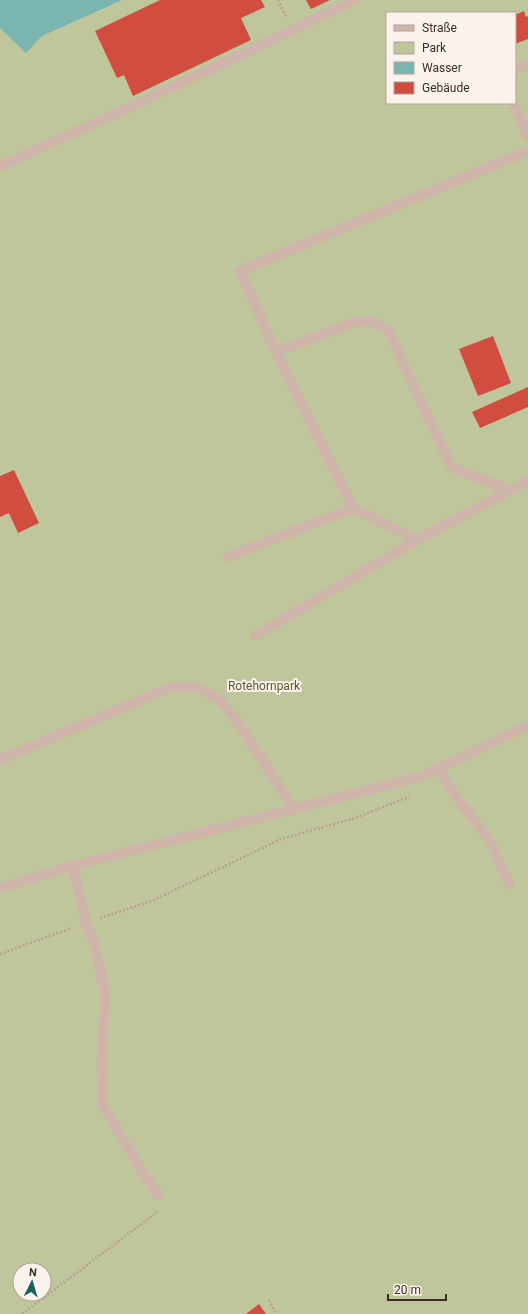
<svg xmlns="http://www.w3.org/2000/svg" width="528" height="1314" viewBox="0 0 528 1314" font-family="Roboto,sans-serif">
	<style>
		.green { fill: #bfc69c; fill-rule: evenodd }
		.water { fill: #7ab5af }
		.building { fill: #d14d40 }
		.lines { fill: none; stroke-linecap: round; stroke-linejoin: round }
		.path { stroke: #bb9e92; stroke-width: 2.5; stroke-dasharray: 2 2; stroke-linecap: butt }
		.service { stroke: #cfb4a9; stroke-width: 10 }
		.minor { stroke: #cfb4a9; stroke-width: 10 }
		.labels { text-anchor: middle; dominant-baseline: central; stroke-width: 4; stroke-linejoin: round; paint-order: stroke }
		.park-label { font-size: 12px; fill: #525c2a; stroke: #fcf2ec }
	</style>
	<rect width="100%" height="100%" fill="#f5e7df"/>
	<path class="green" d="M0 0H528V1314H0ZM387 13H515V103H387ZM20 1270H44V1294H20Z"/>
	<path class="water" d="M0 0H122L42 36 26 53 0 28Z"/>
	<g class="building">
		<path d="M160 0H261L265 7 241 18 251 40 133 96 124 75 117 78 95 31Z"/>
		<path d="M306 0H330L311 9Z"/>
		<path d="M524 11 526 17 528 16V39L515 44V15Z"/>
		<path d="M493 336 511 383 478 396 459 349Z"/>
		<path d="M528 387V407L480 428 472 412Z"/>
		<path d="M14 470 39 523 18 533 9 513 0 517V476Z"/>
		<path d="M259 1304 266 1314H246Z"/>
	</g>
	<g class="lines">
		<g class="path">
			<path d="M278 0 286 17"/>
			<path d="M100 918 154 900 281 839 355 818 409 797"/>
			<path d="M0 954 72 928"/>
			<path d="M269 1300 276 1314"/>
			<path d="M22 1314 156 1213 157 1209"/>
		</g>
		<g class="service">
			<path d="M515 70 528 64"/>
			<path d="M513 103 528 135"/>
			<path d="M0 166 127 109 355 0"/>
			<path d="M276 352 358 321 374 322 389 332 451 467 510 490"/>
			<path d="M417 540 353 508 276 352 240 271 528 151"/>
			<path d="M228 557 353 508"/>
			<path d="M255 636 417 540 528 481"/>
			<path d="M0 760 169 688 198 687 220 701 237 721 294 809"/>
			<path d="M439 769 445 782 490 841 509 884"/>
			<path d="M73 866 86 923 95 947 105 992 102 1063 103 1106 143 1173 159 1196"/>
		</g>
		<path class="minor" d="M0 888 73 866 423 776 528 726"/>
	</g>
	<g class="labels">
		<g class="park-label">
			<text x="264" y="686">Rotehornpark</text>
		</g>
	</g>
	<rect x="386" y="12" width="130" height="92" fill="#fcf2ec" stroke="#afa39e"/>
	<rect x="394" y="25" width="20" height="6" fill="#cfb4a9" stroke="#afa39e"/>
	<text x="422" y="32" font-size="12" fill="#3b2c29">Straße</text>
	<rect x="394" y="42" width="20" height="12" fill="#bfc69c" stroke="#afa39e"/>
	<text x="422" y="52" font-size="12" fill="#3b2c29">Park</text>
	<rect x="394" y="62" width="20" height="12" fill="#7ab5af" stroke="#afa39e"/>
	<text x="422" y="72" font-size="12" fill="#3b2c29">Wasser</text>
	<rect x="394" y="82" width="20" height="12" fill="#d14d40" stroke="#afa39e"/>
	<text x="422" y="92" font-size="12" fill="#3b2c29">Gebäude</text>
	<g transform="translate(32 1282) rotate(5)"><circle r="19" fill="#fcf2ec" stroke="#afa39e"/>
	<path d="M0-3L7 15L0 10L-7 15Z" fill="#1a625c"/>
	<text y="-6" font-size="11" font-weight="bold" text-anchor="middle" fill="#3b2c29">N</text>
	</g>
	<path d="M388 1294v6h58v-6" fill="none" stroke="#3b2c29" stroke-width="2"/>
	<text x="394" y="1294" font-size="12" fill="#3b2c29" stroke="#fcf2ec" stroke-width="3" paint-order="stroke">20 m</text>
</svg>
